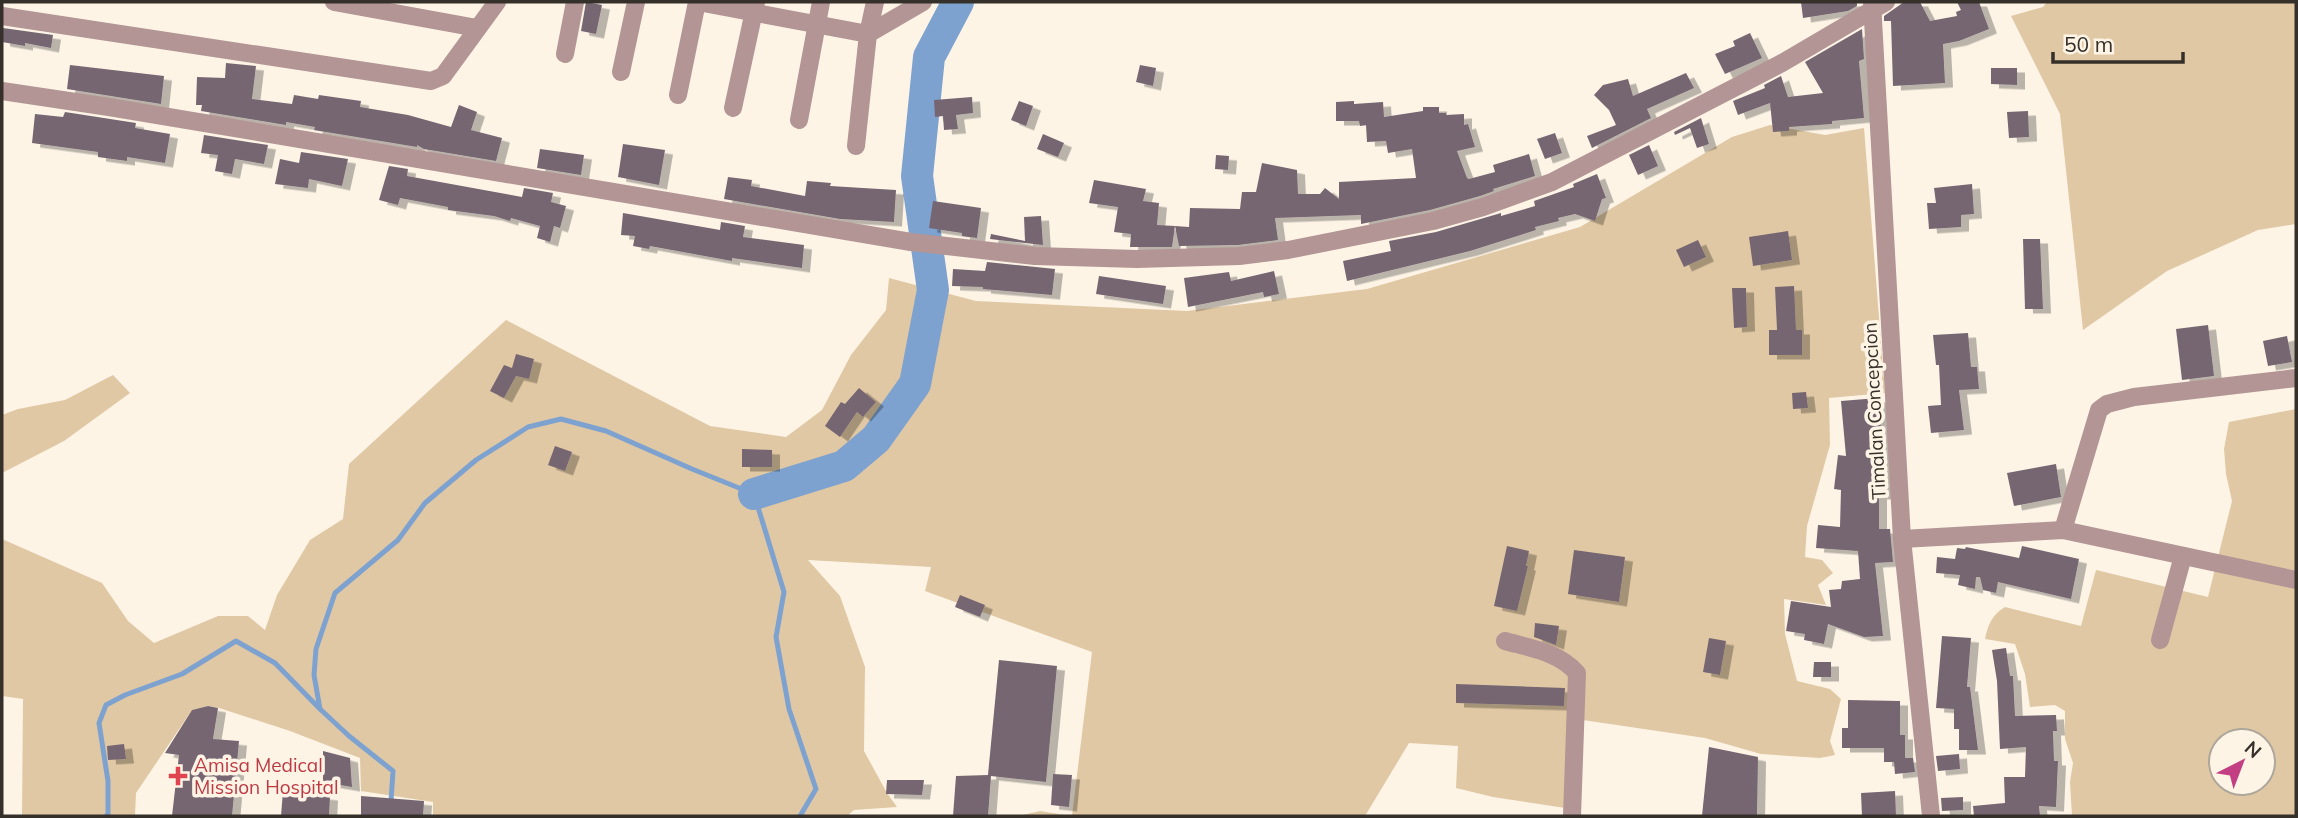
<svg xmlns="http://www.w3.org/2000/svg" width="2298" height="818" viewBox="0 0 2298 818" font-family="Mulish,sans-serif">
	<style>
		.green { fill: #e1c8a4; fill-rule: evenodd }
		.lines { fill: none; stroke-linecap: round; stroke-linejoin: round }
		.stream { stroke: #7ea2d0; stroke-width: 5 }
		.river { stroke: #7ea2d0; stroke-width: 32 }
		.building { fill: #766672; filter: url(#shadow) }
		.minor { stroke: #b29594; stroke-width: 18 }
		.health-dot { fill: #e0444e; stroke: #fdf4e6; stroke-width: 2.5 }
		.labels { text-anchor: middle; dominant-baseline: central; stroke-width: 7; stroke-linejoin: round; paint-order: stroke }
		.street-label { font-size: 19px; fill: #35302a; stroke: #fdf4e6 }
		.health-label { font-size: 19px; fill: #be3a42; stroke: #fdf4e6; text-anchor: start }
	</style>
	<defs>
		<filter id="shadow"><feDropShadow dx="8" dy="4.5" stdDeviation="0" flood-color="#0004"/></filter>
	</defs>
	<rect width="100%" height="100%" fill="#fdf4e6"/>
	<g class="green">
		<path d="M2047 2H2296V224L2258 230 2167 271 2083 330 2060 114 2011 16 2043 7Z"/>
		<path d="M1770 125 1825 135 1864 128 1885 393 1829 398 1830 445 1807 526 1805 557 1822 560 1833 573 1818 585 1826 605 1784 599 1785 634 1797 681 1830 689 1841 699 1830 741 1835 755 1820 758 1761 754 1705 738 1576 719 1572 809 1493 797 1456 788 1458 746 1409 743 1365 816H1018L1040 811 1072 816 1092 652 925 591 931 567 808 560 840 596 865 667 864 751 887 793 897 807 854 810 847 816H433V802L361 791 360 758 290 731 219 708 208 706 192 710 136 793 135 816H22L23 699 2 696V539L102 583 128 621 154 643 218 616H248L265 630 277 595 310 540 343 519 349 464 506 320 710 426 786 437 822 410 851 355 886 310 889 278 976 301 1187 311 1367 289 1580 227 1732 137Z"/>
		<path d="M113 375 130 393 64 441 2 473V415L18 409 65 400Z"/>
		<path d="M2296 409V816H2072L2070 782 2073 763 2065 739V711L2055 705 2030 707 2025 674 2015 644 1985 639C1988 624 1992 615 2005 607L2081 626 2096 570 2208 597 2232 501 2226 474 2224 449 2229 422ZM2221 741H2263V783H2221Z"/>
	</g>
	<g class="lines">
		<g class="stream">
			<path d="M106 816 108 814V781L99 723 106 705 125 695 182 674 236 641 275 663 319 708"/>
			<path d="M390 816 393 771 349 736 320 709 314 675 316 649 335 593 398 540 425 503 476 460 528 427 561 419 606 431 692 469 754 494 784 592 776 637 789 709 816 789 800 816"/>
		</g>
		<path class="river" d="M754 494 844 466 876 439 915 384 933 290 917 176 929 57 958 2"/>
	</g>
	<g class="building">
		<path d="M586 2 602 5 596 34 581 31Z"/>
		<path d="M1801 2H1857V6L1848 11 1803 18Z"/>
		<path d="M1904 2H1920L1930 21 1957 16 1956 12 1961 10 1957 2H1979L1989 29 1959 41 1943 44 1945 83 1893 86 1891 21H1884V16Z"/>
		<path d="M3 28 53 35 51 48 25 43V46L2 42Z"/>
		<path d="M1862 29 1864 59 1859 61 1864 118 1832 121V124L1789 127V131L1773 132 1770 103 1738 115 1733 101 1765 88 1764 85 1781 76 1788 97 1823 93 1805 62Z"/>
		<path d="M1750 33 1762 58 1725 74 1715 54 1735 46 1733 41Z"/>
		<path d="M226 63 256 66 252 99 292 104 294 95 318 99 319 95 361 101 360 107 408 115 451 127 459 105 477 112 471 130 502 138 496 161 424 149 417 145V147L314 130 315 127 286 122V125L201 111 202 105H196L197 77 225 78Z"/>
		<path d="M70 65 164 76 161 104 67 89Z"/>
		<path d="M1140 65 1156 68 1153 86 1136 82Z"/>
		<path d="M1991 68H2017V85L1991 84Z"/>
		<path d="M1686 73 1694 88 1647 109 1651 118 1592 148 1587 136 1616 125 1609 110 1594 95 1603 85 1628 79 1633 96Z"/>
		<path d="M972 97 973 113 956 115 958 129 944 130 943 116 935 117 934 100Z"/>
		<path d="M1019 101 1033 106 1026 126 1011 120Z"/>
		<path d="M1354 101V104L1383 102 1384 117 1423 111V107H1439V113H1446V115L1464 114V125L1468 124 1475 147 1457 151 1467 178 1469 179 1495 172 1493 165 1529 154 1535 176 1493 189 1494 191 1480 196 1430 210 1361 224V215L1275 218 1278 240 1238 245 1179 246 1175 226 1189 227 1190 208 1240 209 1242 192H1256L1262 163 1297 170 1298 194H1320L1325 188 1339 199V182L1416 178 1412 149 1388 153 1386 141 1367 142 1366 125 1360 126 1359 121H1336V102Z"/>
		<path d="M2028 111 2029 137 2009 138 2007 112Z"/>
		<path d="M65 112 136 123 135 128 170 134 165 163 127 157V161L98 157V152L32 143 35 114 63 117Z"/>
		<path d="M1701 118 1709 144 1697 148 1690 128 1675 135 1674 132Z"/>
		<path d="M1555 133 1562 153 1545 159 1537 139Z"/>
		<path d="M1043 134 1064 143 1058 157 1037 149Z"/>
		<path d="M204 135 268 145 264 164 235 159 232 174 215 171 218 155 201 153Z"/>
		<path d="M623 144 665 150 659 185 618 177Z"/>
		<path d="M1649 145 1658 166 1638 175 1629 155Z"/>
		<path d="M540 149 584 155 581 175 537 168Z"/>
		<path d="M301 152 348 159 342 186 309 179 308 188 275 184 280 159 299 163Z"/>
		<path d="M1216 155 1229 156 1228 170 1215 169Z"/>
		<path d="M389 166 408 169 407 176 522 197 524 188 553 193 551 202 566 206 560 228 554 226 550 242 537 238 540 226 511 218 510 221 494 216 448 210V207L400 198 398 205 379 200Z"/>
		<path d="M1597 174 1606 198 1602 199 1595 221 1575 214 1558 218 1559 221 1535 227 1536 230 1470 251 1347 281 1343 261 1391 251 1389 241 1436 232 1501 213V216L1535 206 1534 201 1574 187 1573 184Z"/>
		<path d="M728 177 752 180 751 186 805 196 807 181 831 183 830 186 896 190 894 222 840 219 724 199Z"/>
		<path d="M1094 180 1146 189 1143 201 1159 203 1157 225 1175 226 1172 247H1130L1131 234 1114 232 1118 207 1089 203Z"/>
		<path d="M1972 184 1974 214 1961 215V227L1929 229 1927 203H1936L1934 188Z"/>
		<path d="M933 201 981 208 977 238 962 236V233L929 228Z"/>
		<path d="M623 213 720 230 721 222 745 226 743 237 804 245 802 268 732 258V261L650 246 649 249 633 246 635 236 621 235Z"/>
		<path d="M1041 216 1043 245 990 239 991 234 1025 241 1024 217Z"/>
		<path d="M1788 231 1792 260 1753 266 1749 237Z"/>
		<path d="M2023 239H2040L2043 309H2025Z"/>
		<path d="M1698 240 1706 257 1684 267 1676 250Z"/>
		<path d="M987 262 1055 269 1052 295 983 289V287L952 286 953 269 985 271Z"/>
		<path d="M1274 271 1279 294 1264 297 1263 292 1188 307 1184 278 1229 272 1231 281Z"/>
		<path d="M1099 276 1166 286 1163 304 1096 294Z"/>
		<path d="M1794 286 1796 330H1802V355H1769V330H1777L1775 287Z"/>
		<path d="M1732 288H1746L1747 327 1734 328Z"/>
		<path d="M2208 325 2214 376 2182 380 2176 329Z"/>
		<path d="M1968 333 1971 367H1977L1979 389 1959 390 1964 430 1931 433 1928 406 1941 405 1939 365H1936L1933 335Z"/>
		<path d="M2287 336 2292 362 2268 366 2263 341Z"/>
		<path d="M516 354 534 359 529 379 516 376 504 398 490 391 504 365 512 368Z"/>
		<path d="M859 388 876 402 863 417 857 412 840 437 825 426 841 402 845 404Z"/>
		<path d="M1806 392 1808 408 1793 409 1792 393Z"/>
		<path d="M1878 398 1884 460 1886 463 1883 495H1879V529H1890L1893 562 1875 563 1883 636 1864 637 1828 624 1824 644 1804 640 1805 634 1786 631 1791 601 1831 607 1829 590 1841 589 1842 581 1860 579 1858 551 1816 548 1818 525 1840 527 1841 490 1834 489 1838 455 1846 456 1841 401Z"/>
		<path d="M555 446 572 452 565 471 548 465Z"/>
		<path d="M742 449 772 450V467H742Z"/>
		<path d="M2056 464 2061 497 2014 506 2007 473Z"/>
		<path d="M1507 546 1529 551 1526 566H1528L1517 611 1494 606Z"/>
		<path d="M2022 546 2079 559 2071 599 1998 582 1996 593 1983 590 1980 577H1976L1975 589 1958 585 1960 575 1936 573 1937 557 1955 559 1957 548 1965 549 1966 547 2019 558Z"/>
		<path d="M1574 550 1625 557 1619 602 1568 594Z"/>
		<path d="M960 595 985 605 980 617 955 607Z"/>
		<path d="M1535 623 1559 626 1556 645 1534 637Z"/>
		<path d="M1942 636 1971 638 1967 687H1970L1978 750H1959V729H1954V709L1936 708Z"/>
		<path d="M1709 638 1726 641 1720 675 1703 672Z"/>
		<path d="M2006 648 2010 676H2013L2015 716 2056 715 2057 731H2053L2054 761H2058L2056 807 2039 806 2040 816H1974L1973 806 2005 803 2004 777H2025L2026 747 2000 749 1997 681 1992 650Z"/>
		<path d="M999 660 1057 666 1046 782 991 776 988 816H953L956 776 988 775Z"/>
		<path d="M1814 662H1831V677H1813Z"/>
		<path d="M1456 684 1565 688 1564 706 1456 703Z"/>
		<path d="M1848 700 1900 701V735H1905V758H1913L1915 772 1895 774 1894 762H1884V748H1842V728H1848Z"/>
		<path d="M208 706 218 708 213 739 239 741 232 816H172L179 755 165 753 192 710Z"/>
		<path d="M124 744 126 759 108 760 107 746Z"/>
		<path d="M1709 747 1758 757 1757 816H1702Z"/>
		<path d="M323 751 350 758 352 787 323 782Z"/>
		<path d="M1959 754 1960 769 1938 771 1936 756Z"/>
		<path d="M1053 774 1072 775 1069 807 1051 805Z"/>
		<path d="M887 780H924L922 795 886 794Z"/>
		<path d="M283 791 330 796 329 816H281Z"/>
		<path d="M1895 791 1896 816H1862L1861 793Z"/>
		<path d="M361 796 424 801 423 816H361Z"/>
		<path d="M1963 797V810L1942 811 1941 798Z"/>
	</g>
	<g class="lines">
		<g class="minor">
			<path d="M334 2 477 28"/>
			<path d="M698 2 868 34 923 2"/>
			<path d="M1872 2 1902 539 1931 816"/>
			<path d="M2 16 431 81 443 76 497 2"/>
			<path d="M565 54 575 2"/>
			<path d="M621 72 636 2"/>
			<path d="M2 91 109 107 911 242 1035 256 1137 259 1239 256 1288 250 1433 221 1483 207 1552 182 1782 63 1886 2"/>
			<path d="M678 95 697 2"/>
			<path d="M733 108 756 2"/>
			<path d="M799 120 821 2"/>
			<path d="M856 146 868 34 875 2"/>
			<path d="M2063 530 2099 410 2107 404 2134 397 2296 378"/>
			<path d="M1902 539 2063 530 2296 580"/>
			<path d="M2160 640 2183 556"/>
			<path d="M1505 641C1530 648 1559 652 1577 673L1572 816"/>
		</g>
	</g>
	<path class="health-dot" d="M174.5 765.5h7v7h7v7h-7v7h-7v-7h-7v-7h7z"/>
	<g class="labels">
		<g class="street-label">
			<text transform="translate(1874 411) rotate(-93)">Timalan Concepcion</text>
		</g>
		<g class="health-label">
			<text x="194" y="765">Amisa Medical<tspan x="194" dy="22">Mission Hospital</tspan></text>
		</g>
	</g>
	<rect width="2298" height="818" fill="none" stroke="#35302a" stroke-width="7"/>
	<g transform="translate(2242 762) rotate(42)"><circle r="33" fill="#fdf4e6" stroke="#ada69b" stroke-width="2"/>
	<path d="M0-5L12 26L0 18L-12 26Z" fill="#c23f84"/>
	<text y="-10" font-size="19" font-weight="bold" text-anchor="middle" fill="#35302a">N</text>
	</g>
	<path d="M2053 52v10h130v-10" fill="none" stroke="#35302a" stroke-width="3.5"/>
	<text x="2064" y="52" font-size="21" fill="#35302a" stroke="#fdf4e6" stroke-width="5" paint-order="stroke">50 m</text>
</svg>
